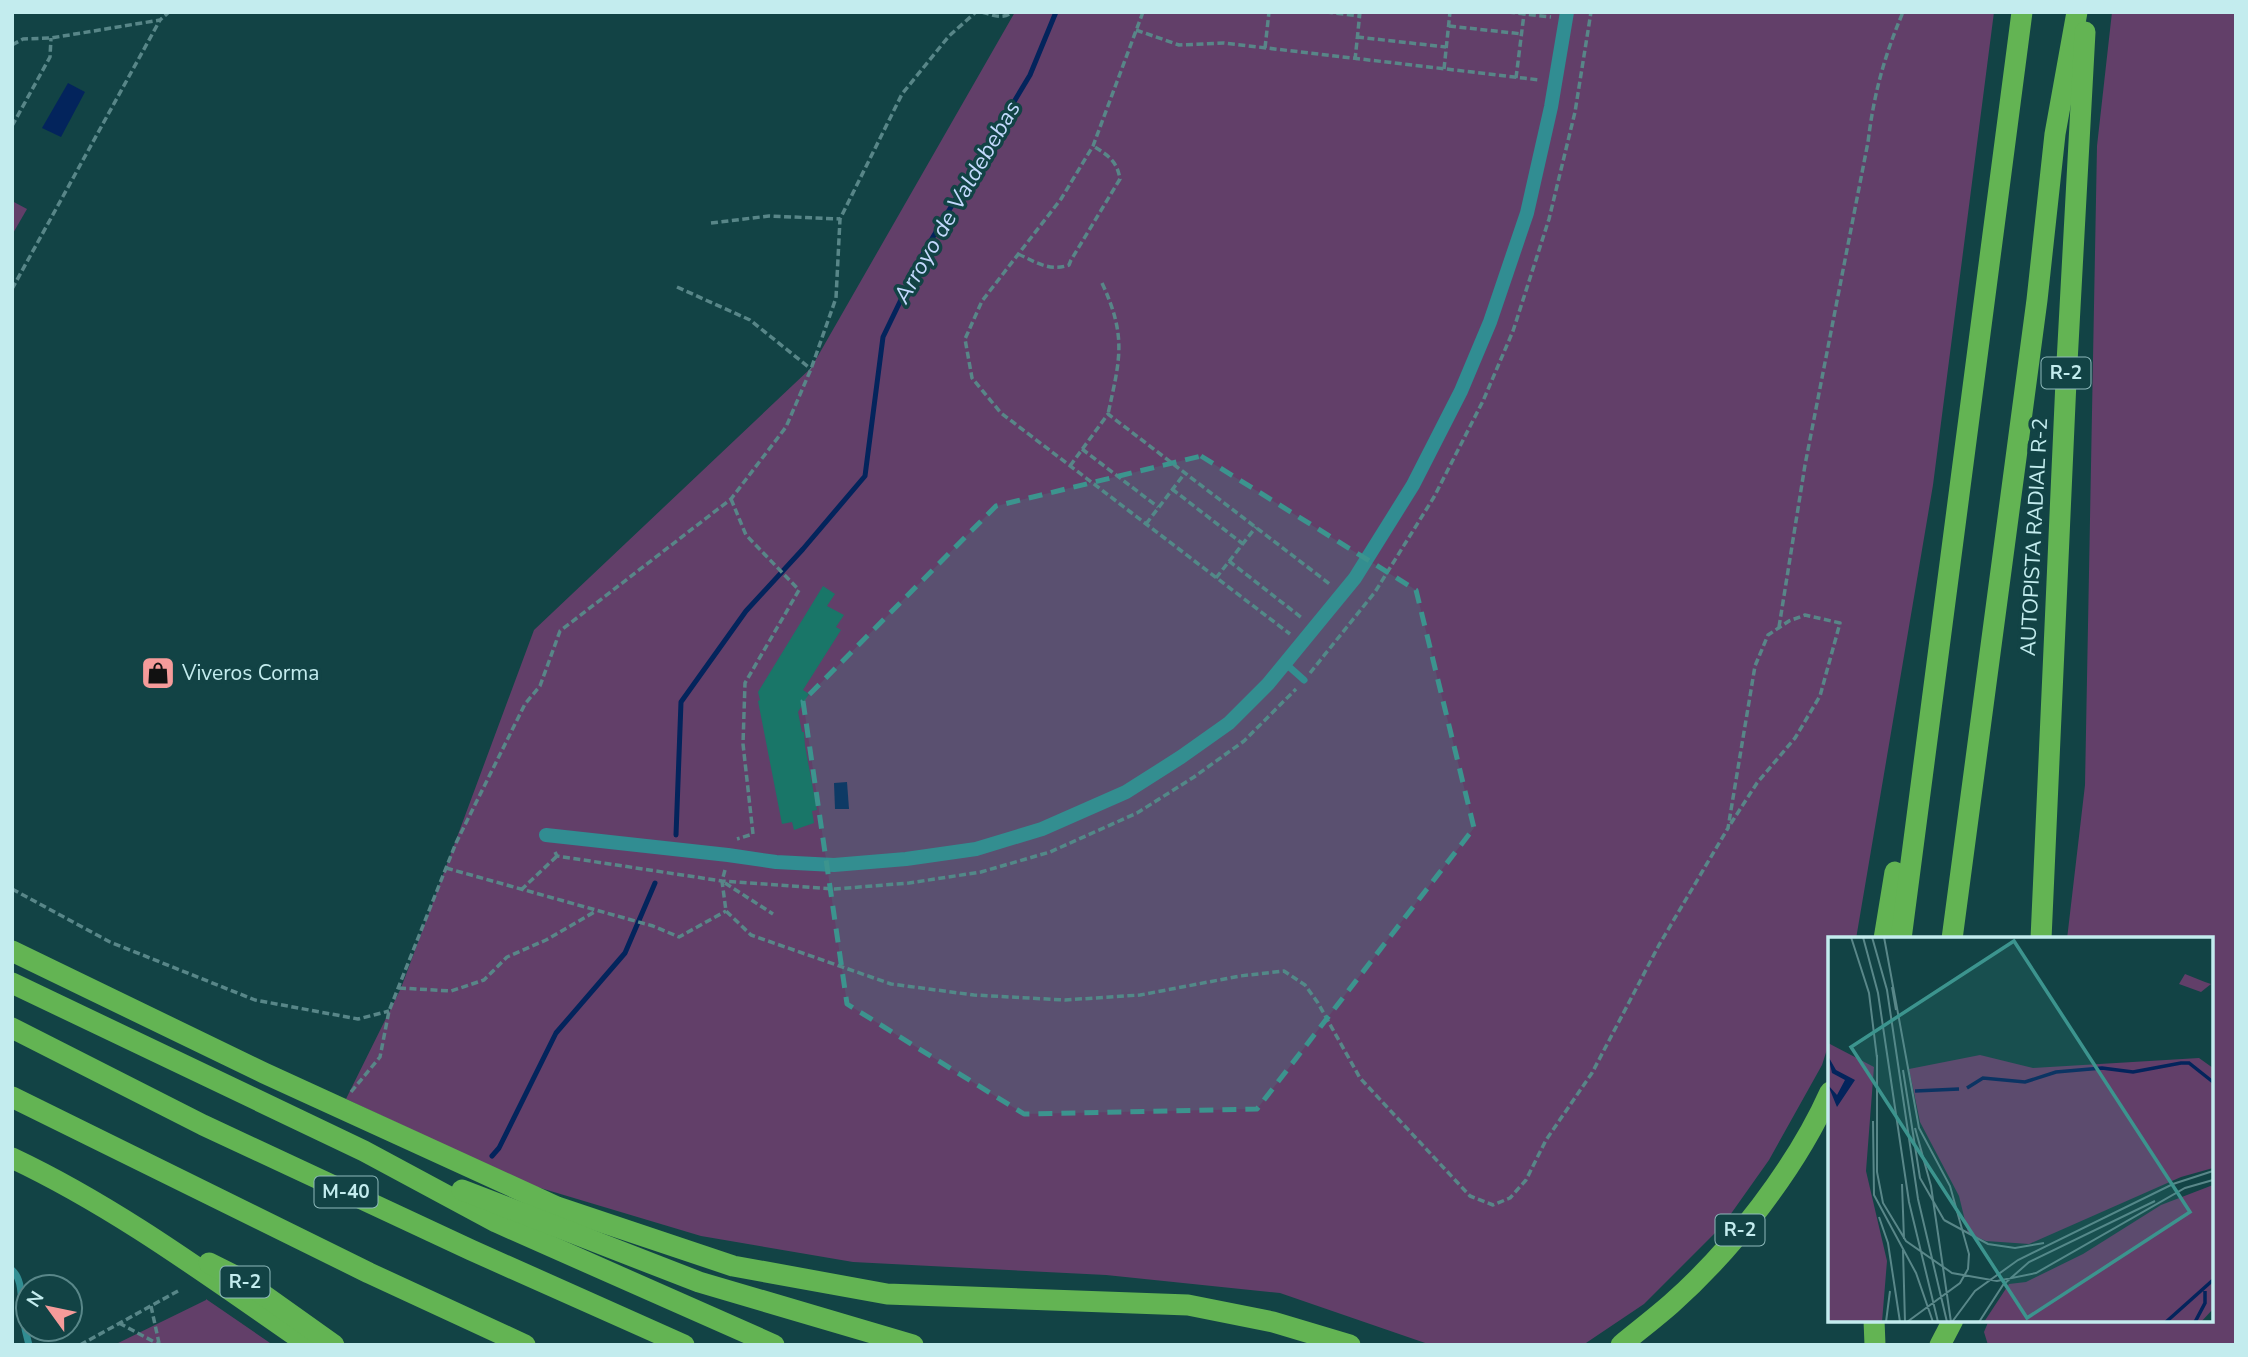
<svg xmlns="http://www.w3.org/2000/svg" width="2248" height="1357" viewBox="0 0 2248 1357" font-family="'Nunito Sans',sans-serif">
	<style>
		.green { fill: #623f69 }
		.water { fill: #03245c }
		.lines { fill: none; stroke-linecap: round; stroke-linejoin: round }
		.stream { stroke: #03245c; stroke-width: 5 }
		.building { fill: #197668 }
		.path { stroke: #588688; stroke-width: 3.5; stroke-dasharray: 7 3.5; stroke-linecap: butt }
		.service { stroke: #318d92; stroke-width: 7 }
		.minor { stroke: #318d92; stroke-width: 14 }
		.motorway { stroke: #63b453; stroke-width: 21 }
		.marked { fill: #3c948e; fill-opacity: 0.2; stroke: #3c948e; stroke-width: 5; stroke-dasharray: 14 9; stroke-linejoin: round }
		.labels { text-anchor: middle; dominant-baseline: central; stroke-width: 7; stroke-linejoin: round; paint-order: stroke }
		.shield { fill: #124345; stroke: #8eb9bb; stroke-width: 2 }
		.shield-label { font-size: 19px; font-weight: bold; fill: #c3ecee }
		.street-label { font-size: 21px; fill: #c3ecee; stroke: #124345 }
		.poi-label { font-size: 21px; fill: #c3ecee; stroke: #124345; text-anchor: start }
		.water-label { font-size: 23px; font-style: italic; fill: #c3d9fd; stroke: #124345 }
		.inset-river { fill: none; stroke: #03245c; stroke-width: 3.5 }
		.inset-road { fill: none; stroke: #598789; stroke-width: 2 }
		.view { fill: #3c948e; fill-opacity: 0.15; stroke: #3c948e; stroke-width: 3.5 }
		.inset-edge { fill: none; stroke: #c3ecee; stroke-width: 3.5 }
	</style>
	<rect width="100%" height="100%" fill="#124345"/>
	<g class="green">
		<path d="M1015 12H1994L1933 485 1856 939H1830V1040L1822 1065 1769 1160 1723 1225 1644 1304 1583 1345H1431L1280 1293 1106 1275 853 1262 701 1236 527 1184 346 1099 401 988 534 630 811 368Z"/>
		<path d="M2112 12H2236V1345H1988L1984 1332 1989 1320H2211V939H2067L2085 785 2097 146Z"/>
		<path d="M12 201 27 209 12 235Z"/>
		<path d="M206 1299 273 1345H114L206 1300Z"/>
	</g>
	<g class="water">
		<path d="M68 83 85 92 61 137 42 128Z"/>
		<path d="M847 782 849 809H835L834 783Z"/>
	</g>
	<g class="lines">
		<g class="stream">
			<path d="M676 835 681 702 746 611 803 549 865 476 883 337 924 252 1030 75 1056 12"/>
			<path d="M492 1156 499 1148 556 1033 625 953 655 883"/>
		</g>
	</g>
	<path class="building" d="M823 586 835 594 827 606 844 615 836 627 841 630 803 690 809 694 798 712 802 732H804L805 746 817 810 812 811 814 823 794 830 792 822 782 824 758 701 760 700 758 692Z"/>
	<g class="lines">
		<g class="path">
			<path d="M982 12C992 15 1003 20 1012 12"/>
			<path d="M1143 12 1093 146 1061 199 982 301 965 339 972 378 1001 413 1290 634"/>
			<path d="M1326 12 1359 16"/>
			<path d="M1508 12 1551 17"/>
			<path d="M1449 26 1522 34"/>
			<path d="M1136 30 1179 45 1224 43 1540 80"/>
			<path d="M1357 37 1446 47"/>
			<path d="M12 45 23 39 51 38 160 20 169 12"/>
			<path d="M1265 48 1269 12"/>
			<path d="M1355 60 1360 12"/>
			<path d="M1444 69 1450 12"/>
			<path d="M1516 78 1524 14"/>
			<path d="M12 126 50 57 51 38"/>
			<path d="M711 223 769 216 840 219"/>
			<path d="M1018 254C1036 262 1049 272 1069 265L1071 260 1120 179C1117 161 1108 155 1093 146"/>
			<path d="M1102 283C1127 337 1120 359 1108 414"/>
			<path d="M677 287 750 320 811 369"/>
			<path d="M12 289 160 20"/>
			<path d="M1082 449 1158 507"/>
			<path d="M1070 466 1108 414 1331 585"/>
			<path d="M1172 489 1243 544"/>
			<path d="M731 499 746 535 799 590 745 683 743 744 753 834 737 839"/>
			<path d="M1146 524 1185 473"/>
			<path d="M1229 561 1302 618"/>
			<path d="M1216 578 1256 527"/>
			<path d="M1779 627 1805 465 1868 142C1874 93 1884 57 1903 12"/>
			<path d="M1310 673 1375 592 1434 497 1483 401 1513 331 1549 219 1575 112 1591 12"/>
			<path d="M555 852 557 856 722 881 835 889 909 883 981 872 1050 852 1137 813 1194 777 1244 741 1296 689"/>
			<path d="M446 868 653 926 679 937 726 911"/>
			<path d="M725 870 722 881 726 911 751 935 891 984 974 995 1065 1000 1140 995 1240 976 1284 971 1305 985 1318 1003 1360 1078 1470 1196 1493 1205 1510 1198 1526 1180 1546 1140 1592 1073 1659 945 1728 828 1755 666 1768 635 1789 621 1805 615 1840 623 1820 696 1795 738 1757 783 1728 828"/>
			<path d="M725 883 773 914"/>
			<path d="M12 889 110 942 255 1000 358 1019 389 1011"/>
			<path d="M521 890 557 856"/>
			<path d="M399 988 451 991 484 980 507 957 546 940 596 911"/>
			<path d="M351 1092 380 1057 389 1011 456 843 525 704 540 686 560 631 731 499 786 427 811 369 836 298 840 219 902 94 949 36 976 12"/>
			<path d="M151 1306 159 1343"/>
			<path d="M119 1323 160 1345"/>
			<path d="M80 1345 178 1291"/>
		</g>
		<g class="service">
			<path d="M1286 664 1304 680"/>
			<path d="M12 1270C24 1281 20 1301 23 1315 24 1325 26 1335 29 1345"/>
		</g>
		<path class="minor" d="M546 835 728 855 776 862 834 865 906 859 976 849 1042 829 1126 792 1181 757 1229 723 1268 684 1355 578 1413 485 1461 391 1490 322 1527 213 1551 107 1567 12"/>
		<g class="motorway">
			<path d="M1884 939 1895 872"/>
			<path d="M1901 939 2022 12"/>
			<path d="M1952 939 2037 300 2055 134 2077 12"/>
			<path d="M2041 939 2066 381 2085 32"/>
			<path d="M12 951 264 1073 557 1207 733 1266 887 1294 1188 1305 1273 1322 1350 1345"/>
			<path d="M12 983 364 1151 496 1222 774 1345"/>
			<path d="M12 1028 203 1125 471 1250 684 1345"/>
			<path d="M12 1097 369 1273 525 1345"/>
			<path d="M12 1158C118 1208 213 1279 309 1345"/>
			<path d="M462 1190 699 1282 913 1345"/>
			<path d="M209 1263 241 1279 334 1345"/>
			<path d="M1874 1320 1875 1345"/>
			<path d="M1621 1345C1638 1331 1655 1318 1671 1304 1733 1249 1796 1168 1830 1092"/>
			<path d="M1940 1345 1953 1320"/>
		</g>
	</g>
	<path class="marked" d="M1201 456 1416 590 1474 828 1257 1109 1024 1114 847 1004 803 701 996 506Z"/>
	<defs>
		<g id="shop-square" transform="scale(1.75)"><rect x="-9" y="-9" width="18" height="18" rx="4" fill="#f59b9a" stroke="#124345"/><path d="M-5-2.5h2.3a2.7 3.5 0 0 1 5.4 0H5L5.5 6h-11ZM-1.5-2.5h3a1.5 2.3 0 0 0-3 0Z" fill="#111"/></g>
	</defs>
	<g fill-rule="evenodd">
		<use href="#shop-square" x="158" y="673"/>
	</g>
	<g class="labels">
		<g class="shield">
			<rect x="2041.5" y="357.5" width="49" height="31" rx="5"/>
			<rect x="314.5" y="1176.5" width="63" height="31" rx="5"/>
			<rect x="1715.5" y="1214.5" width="49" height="31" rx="5"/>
			<rect x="220.5" y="1266.5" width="49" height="31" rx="5"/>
		</g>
		<g class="shield-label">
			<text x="2066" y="373">R-2</text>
			<text x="346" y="1192">M-40</text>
			<text x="1740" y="1230">R-2</text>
			<text x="245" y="1282">R-2</text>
		</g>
		<g class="street-label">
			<text transform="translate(2034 537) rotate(-87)">AUTOPISTA RADIAL R-2</text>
		</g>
		<g class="poi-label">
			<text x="182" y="673">Viveros Corma</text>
		</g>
		<g class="water-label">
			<text transform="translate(957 202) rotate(-60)">Arroyo de Valdebebas</text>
		</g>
	</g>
	<g transform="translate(1828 937)">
		<rect width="385" height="385" fill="#124345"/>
		<path d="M357 37 377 45 383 47 373 55 351 47ZM0 106 46 130 38 234 59 324 54 385H0ZM152 118 205 131 371 121 385 131V231L353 240 201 307 158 304 140 296 131 259 92 185 81 132ZM385 248V372L373 385H156L181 347 198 345 255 317 333 268Z" fill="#623f69"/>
		<path d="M0 119 8 133 27 143 9 170 0 148 9 158 17 143 4 136Z" fill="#03245c"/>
		<path class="inset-river" d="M139 151 155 141 197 145 228 135 274 131 305 135 353 126H361L385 145M87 154 131 152M338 385 385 343M367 385 377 366V354"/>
		<path class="inset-road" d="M23 0 41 56 49 121M35 0 50 56 81 265 110 385M44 0 59 53 90 262 119 385M56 0 91 191 122 249 141 317 140 332 132 346 79 385M64 50 68 73M49 118V235L55 266 78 304 124 336 169 344 208 336 357 251 385 243M75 133 92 241 116 283M45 184 46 258 88 336 105 385M87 191 103 249 123 385M74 247 76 302M51 280 60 306 72 385M116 283 160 307 187 311 216 306M75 313 77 385M58 385 62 354M124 385 147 354 190 323 345 247 385 234M151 385 175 348 201 325 327 264"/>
		<path class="view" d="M186 4 362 275 199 381 23 110Z"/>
		<rect width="385" height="385" class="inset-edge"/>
	</g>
	<rect width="2248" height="1357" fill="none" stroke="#c3ecee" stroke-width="28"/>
	<g transform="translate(49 1308) rotate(303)"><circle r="33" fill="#124345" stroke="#598789" stroke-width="2"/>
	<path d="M0-5L12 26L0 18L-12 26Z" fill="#f59b9a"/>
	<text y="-10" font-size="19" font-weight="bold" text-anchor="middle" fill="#c3ecee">N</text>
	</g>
</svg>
